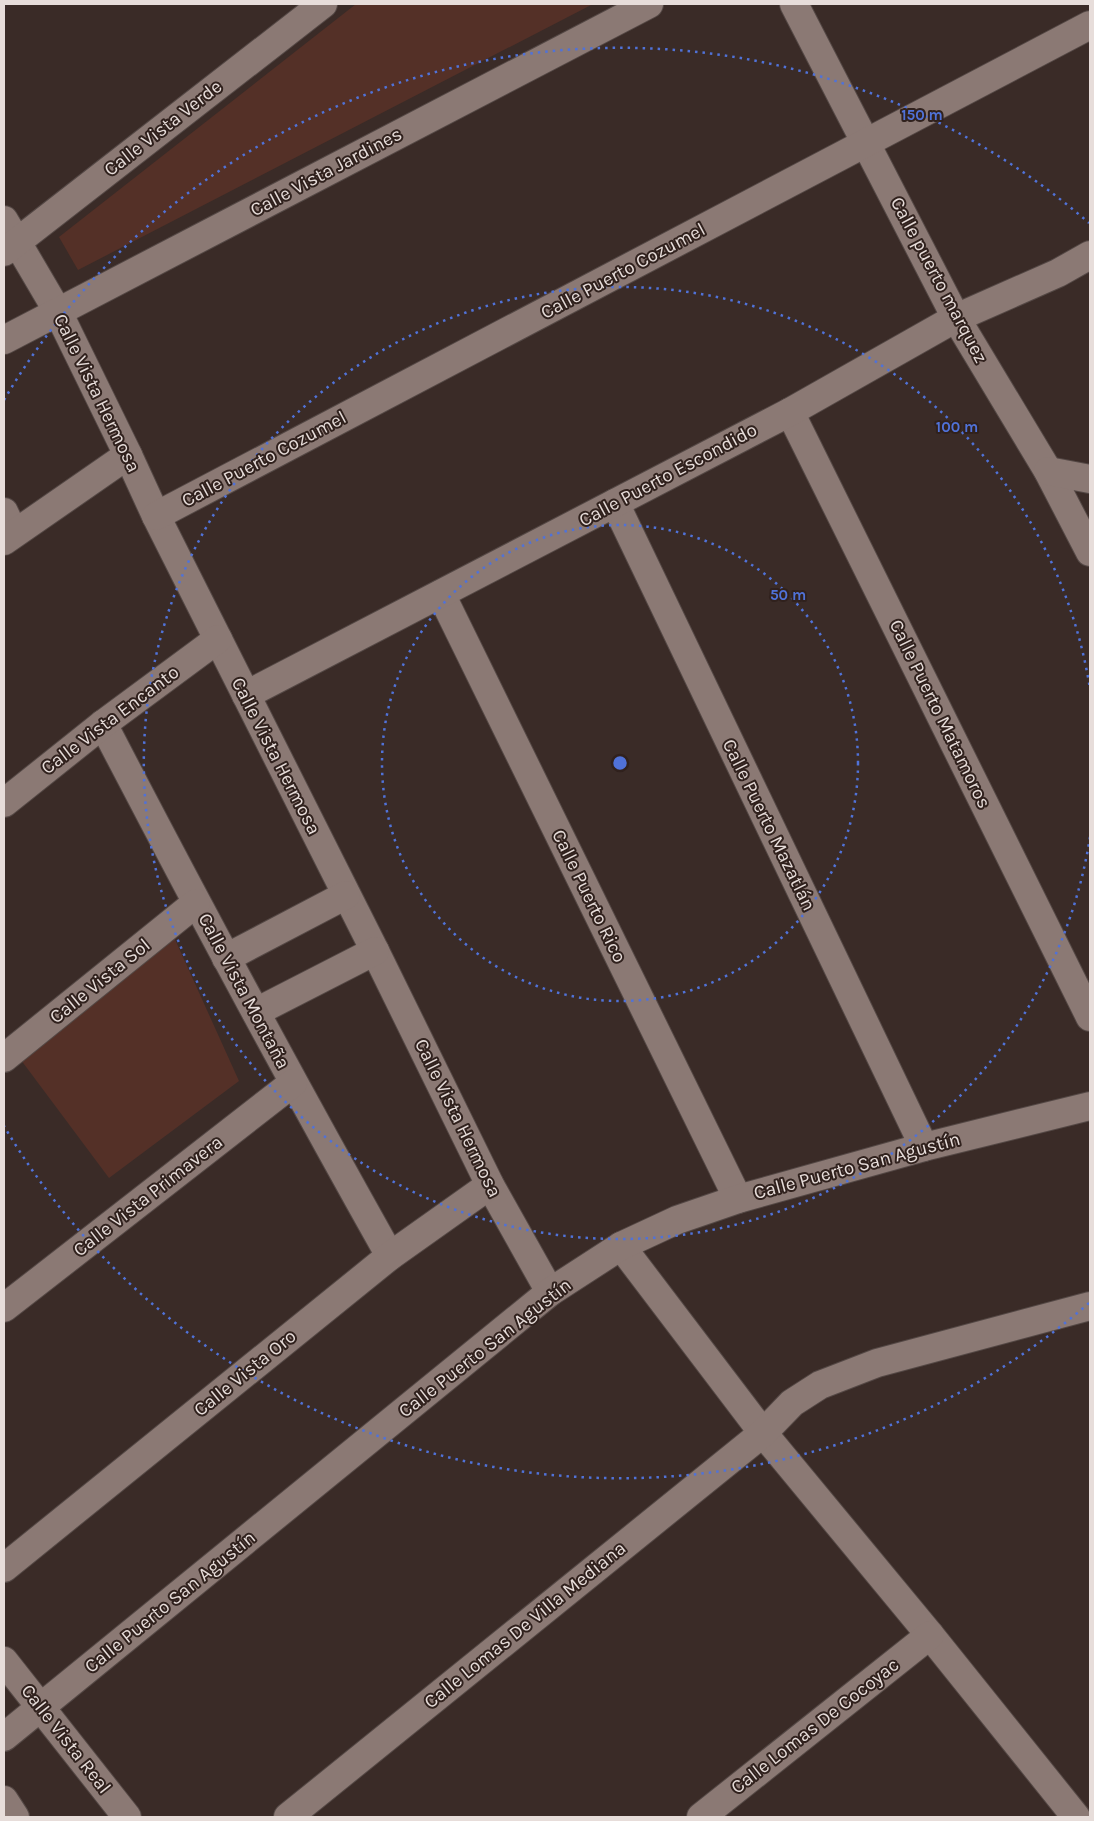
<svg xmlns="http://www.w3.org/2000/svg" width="1094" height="1821" viewBox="0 0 1094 1821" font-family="Karla,sans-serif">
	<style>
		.green { fill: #543027 }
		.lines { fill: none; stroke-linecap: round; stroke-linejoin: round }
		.street-casing { stroke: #544845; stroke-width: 30 }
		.street { stroke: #8b7974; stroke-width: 28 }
		.ring { fill: none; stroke: #5072d8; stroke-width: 2.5; stroke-dasharray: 2.5 5 }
		.labels { text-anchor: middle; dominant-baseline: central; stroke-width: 4; stroke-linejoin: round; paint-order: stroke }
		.street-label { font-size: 19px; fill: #e7ddda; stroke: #30211d }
		.centre { fill: #5072d8; stroke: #30211d; stroke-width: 2.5 }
		.ring-label { font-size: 15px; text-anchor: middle; font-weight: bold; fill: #5072d8; stroke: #30211d; stroke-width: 4; stroke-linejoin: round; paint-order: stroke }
	</style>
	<rect width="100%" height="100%" fill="#3a2b27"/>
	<g class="green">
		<path d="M356 4H593L78 270 59 237Z"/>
		<path d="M173 935 239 1081 109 1178 18 1056Z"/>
	</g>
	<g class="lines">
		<g class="street-casing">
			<g id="street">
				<path d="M794 4 956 318 1048 471 1090 552"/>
				<path d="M4 220 58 312 128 455 156 516 375 951 490 1185 550 1292"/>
				<path d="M4 252 323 4"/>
				<path d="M4 340 649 4"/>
				<path d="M790 412 1090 1017"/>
				<path d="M1048 471 1090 479"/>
				<path d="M615 503 924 1147"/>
				<path d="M4 512 14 533"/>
				<path d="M156 516 1090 25"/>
				<path d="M4 541 128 455"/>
				<path d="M441 594 738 1199"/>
				<path d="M246 695 790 412 956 318 1058 273 1090 255"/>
				<path d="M103 724C196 903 291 1080 390 1256"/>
				<path d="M4 803 103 724 218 639"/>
				<path d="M226 958 346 895"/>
				<path d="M256 1012 375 951"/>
				<path d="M4 1058 196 903"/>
				<path d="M621 1246 763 1433 930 1635 1076 1817"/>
				<path d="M4 1308 293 1083"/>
				<path d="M4 1568 390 1256 490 1185"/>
				<path d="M4 1661 127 1817"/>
				<path d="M4 1737 550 1292 621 1246 677 1220 738 1199 924 1147 1090 1106"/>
				<path d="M4 1800 15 1817"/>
				<path d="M288 1817 763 1433 792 1403 820 1385 877 1363 1090 1306"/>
				<path d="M701 1817 930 1635"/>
			</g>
		</g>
		<use href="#street" class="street"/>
	</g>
	<g class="ring">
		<circle cx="620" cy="763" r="238"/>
		<path d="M1090 837A476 476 0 1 1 1090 689"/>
		<path d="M1089 1303A715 715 0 0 1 4 1126M4 400A715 715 0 0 1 1089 223"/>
	</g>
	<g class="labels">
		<g class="street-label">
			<text transform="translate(163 128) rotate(-38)">Calle Vista Verde</text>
			<text transform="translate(326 172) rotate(-28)">Calle Vista Jardines</text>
			<text transform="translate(623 271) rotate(-28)">Calle Puerto Cozumel</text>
			<text transform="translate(939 280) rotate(62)">Calle puerto marquez</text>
			<text transform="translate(97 393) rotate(64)">Calle Vista Hermosa</text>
			<text transform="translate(264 459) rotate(-28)">Calle Puerto Cozumel</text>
			<text transform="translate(668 475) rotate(-28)">Calle Puerto Escondido</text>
			<text transform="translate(940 714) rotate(64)">Calle Puerto Matamoros</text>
			<text transform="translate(110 720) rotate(-37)">Calle Vista Encanto</text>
			<text transform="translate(276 756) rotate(63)">Calle Vista Hermosa</text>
			<text transform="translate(769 825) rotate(64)">Calle Puerto Mazatlán</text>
			<text transform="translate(589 896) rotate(64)">Calle Puerto Rico</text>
			<text transform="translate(100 981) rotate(-39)">Calle Vista Sol</text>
			<text transform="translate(244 991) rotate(62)">Calle Vista Montaña</text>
			<text transform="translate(458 1118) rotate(64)">Calle Vista Hermosa</text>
			<text transform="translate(857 1166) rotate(-15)">Calle Puerto San Agustín</text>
			<text transform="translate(148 1196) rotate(-38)">Calle Vista Primavera</text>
			<text transform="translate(485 1348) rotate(-38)">Calle Puerto San Agustín</text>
			<text transform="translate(245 1373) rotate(-39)">Calle Vista Oro</text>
			<text transform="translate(170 1602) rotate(-39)">Calle Puerto San Agustín</text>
			<text transform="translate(525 1625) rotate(-39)">Calle Lomas De Villa Mediana</text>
			<text transform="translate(815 1726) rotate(-38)">Calle Lomas De Cocoyac</text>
			<text transform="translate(66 1739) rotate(52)">Calle Vista Real</text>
		</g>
	</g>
	<circle cx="620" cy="763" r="8" class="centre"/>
	<g class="ring-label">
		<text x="922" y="120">150 m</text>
		<text x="957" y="432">100 m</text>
		<text x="788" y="600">50 m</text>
	</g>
	<rect width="1094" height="1821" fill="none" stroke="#e7ddda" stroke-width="10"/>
</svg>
